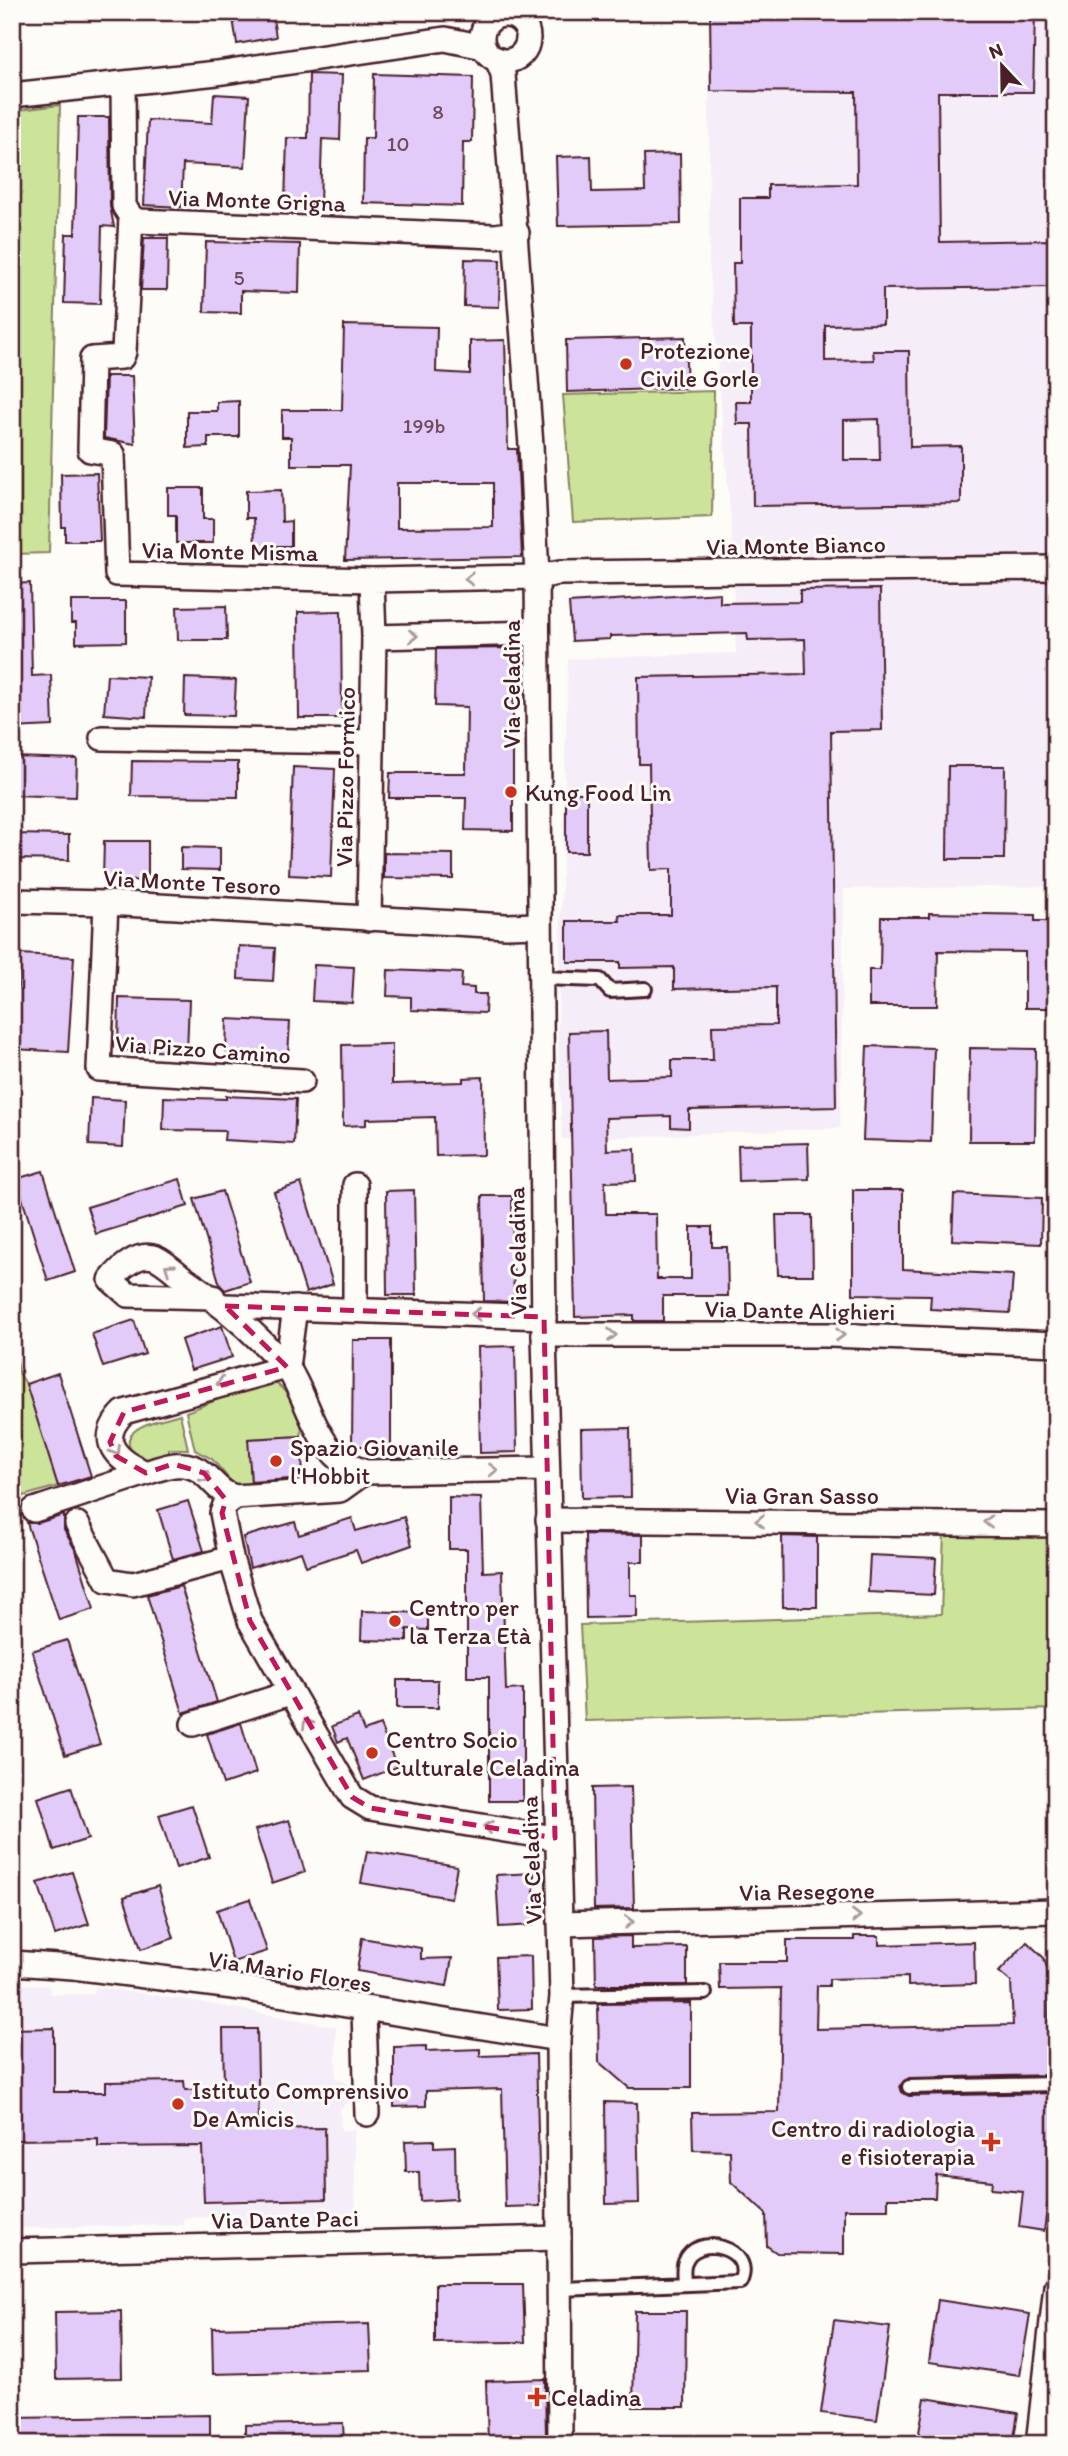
<svg xmlns="http://www.w3.org/2000/svg" width="1068" height="2456" viewBox="0 0 1068 2456" font-family="Itim,sans-serif">
	<style>
		.built { fill: #f5edf8 }
		.green { fill: #cbe49a; stroke: #8a8262; stroke-width: 2 }
		.building { fill: #e2caf9; stroke: #4a1f2b; stroke-width: 2; fill-rule: evenodd }
		.lines { fill: none; stroke-linecap: round; stroke-linejoin: round }
		.service-casing { stroke: #4a1f2b; stroke-width: 18 }
		.minor-casing { stroke: #4a1f2b; stroke-width: 28 }
		.service { stroke: #fdfcf7; stroke-width: 12 }
		.minor { stroke: #fdfcf7; stroke-width: 23 }
		.oneway { stroke: #ac999b }
		.marked { fill: none; stroke: #c2185b; stroke-width: 5; stroke-dasharray: 14 9; stroke-linejoin: round }
		.poi-dot { fill: #c8321e; stroke: #fdfcf7; stroke-width: 2.5 }
		.labels { text-anchor: middle; dominant-baseline: central; stroke-width: 6; stroke-linejoin: round; paint-order: stroke }
		.number-label { font-size: 21px; fill: #704a5e }
		.street-label { font-size: 24px; fill: #4a1f2b; stroke: #fdfcf7 }
		.poi-label { font-size: 24px; fill: #4a1f2b; stroke: #fdfcf7; text-anchor: start }
	</style>
	<rect width="100%" height="100%" fill="#fdfcf7"/>
	<filter id="ink" filterUnits="userSpaceOnUse"><feTurbulence type="fractalNoise" baseFrequency=".0143" numOctaves="2"/><feDisplacementMap in="SourceGraphic" scale="14" xChannelSelector="R" yChannelSelector="G"/><feConvolveMatrix kernelMatrix="1 2 1 2 8 2 1 2 1" color-interpolation-filters="sRGB"/></filter>
	<g filter="url(#ink)">
		<g class="built">
			<path d="M709 12H1056V886L844 889 840 1128 562 1139 558 1027 568 659 736 653 731 523 709 260Z"/>
			<path d="M12 1983 49 1986 50 1994H94L95 1987 188 2000 336 2027V2078L348 2084 349 2100 340 2109 341 2131 354 2130 356 2223 217 2225 209 2217 184 2218V2225L12 2228Z"/>
		</g>
		<g class="green">
			<path d="M60 105 49 553 12 554V111Z"/>
			<path d="M714 391 712 517 573 522 563 395Z"/>
			<path d="M12 1328 19 1373 26 1384 58 1486 13 1499Z"/>
			<path d="M269 1380C287 1386 305 1418 301 1436L249 1439 251 1486H235L212 1459 195 1450 186 1412C215 1402 239 1389 269 1380Z"/>
			<path d="M180 1414 188 1449H169V1456L142 1464C105 1429 154 1422 180 1414Z"/>
			<path d="M944 1532 1056 1534V1709L585 1721 580 1625 941 1614Z"/>
		</g>
		<g class="building">
			<path d="M232 12H272L276 37 237 44Z"/>
			<path d="M710 12H1035L1033 92H938L940 242 1056 240V287L883 289V324L825 325V361L874 360 873 351H909L910 447 961 446V503L753 506 752 424H737L736 402H751V327H734L733 263H740V198H768V185L857 184 856 92 711 91ZM879 419 880 460H844V420Z"/>
			<path d="M309 74 342 75 340 140 322 139 320 204 285 203 287 138H308Z"/>
			<path d="M374 74 473 77 472 142H463L462 206 363 203 364 138H373Z"/>
			<path d="M214 94 249 96 245 167 183 164 181 207 144 205 148 120 212 123Z"/>
			<path d="M78 117H109L110 206 114 227 102 226 100 304 64 303 66 234H75Z"/>
			<path d="M680 154 681 224 558 226 556 157 591 156 592 192 645 191 644 155Z"/>
			<path d="M144 238H168L167 290H141Z"/>
			<path d="M206 242 300 244 299 293 241 291V313L204 312Z"/>
			<path d="M465 259 500 260 499 307 464 306Z"/>
			<path d="M344 325 437 327 436 372 470 374V341L505 340 508 449H517L522 557 345 560 350 465H291V437H282V410H342ZM397 483H493V527L397 528Z"/>
			<path d="M685 337 687 388 567 392 566 340Z"/>
			<path d="M106 376H132L135 444 104 438Z"/>
			<path d="M239 401V437H208V447L187 448V411H217V402Z"/>
			<path d="M97 473 100 541H65V527H62L61 474Z"/>
			<path d="M168 488H203V519H213V543H176V515H168Z"/>
			<path d="M281 490 282 522 291 521V546H255L254 518H246V491Z"/>
			<path d="M30 583 32 676 51 675 53 726 12 728V584Z"/>
			<path d="M880 589 882 730 831 731 836 1107 689 1110V1128L671 1127V1116L606 1118 607 1150 635 1149 636 1181 605 1182 606 1214H656L657 1279H691V1227H712V1247H727L728 1296H663V1321H634V1315L575 1317 569 1032 606 1031 607 1079 672 1077V1060H713L712 1026 776 1025V987L674 989V967L620 968V962H567V921H620L619 915H671V869L651 870 649 764H639L638 677 806 674 805 639 748 640 747 633 610 636V639L572 641 569 603 720 593V603L800 602V590Z"/>
			<path d="M71 601H126V642L76 643V623H71Z"/>
			<path d="M226 606 227 640H178L177 607Z"/>
			<path d="M341 611 342 718H299L298 612Z"/>
			<path d="M513 648V831L465 830 466 798H389L390 773H466L467 707 435 706 436 649Z"/>
			<path d="M107 675 148 677 146 717 104 714Z"/>
			<path d="M185 678 236 680 234 716 184 715Z"/>
			<path d="M12 757 77 759 76 797 12 795Z"/>
			<path d="M132 761 238 762V797L131 796Z"/>
			<path d="M948 766H1005L1004 859H947Z"/>
			<path d="M293 767 335 769 331 877 289 875Z"/>
			<rect x="566" y="793" width="21" height="59"/>
			<path d="M12 834 69 835V860L12 859Z"/>
			<path d="M104 841H148V881L103 880Z"/>
			<path d="M181 847 220 848V870L181 869Z"/>
			<path d="M384 853 453 854V879L384 878Z"/>
			<path d="M929 913 1035 915V921H1056V1008H1025V952L938 951 937 1006H869V970H880L881 917H929Z"/>
			<path d="M239 946 275 948 273 981 238 979Z"/>
			<path d="M20 954 74 957 68 1052 14 1049Z"/>
			<path d="M314 965 354 967 352 1003 312 1001Z"/>
			<path d="M388 970 462 973 461 987 474 988V994H486L485 1013 411 1010V997L387 996Z"/>
			<path d="M119 998 189 1000 187 1052 118 1050Z"/>
			<path d="M227 1019 290 1022 288 1055 226 1052Z"/>
			<path d="M392 1044V1084L463 1082V1078L483 1077 484 1155 436 1156 435 1117 366 1119V1125L343 1126 342 1045Z"/>
			<path d="M867 1046 934 1048 931 1142 863 1140Z"/>
			<path d="M970 1048 1036 1049 1035 1141H969Z"/>
			<path d="M226 1096 296 1099 294 1144 224 1140 225 1131 163 1130 164 1097 226 1099Z"/>
			<path d="M91 1098 125 1100 123 1147 89 1145Z"/>
			<path d="M808 1143 809 1179 739 1181 738 1145Z"/>
			<path d="M43 1171 75 1272 48 1281 16 1179Z"/>
			<path d="M180 1179 188 1206 96 1234 87 1207Z"/>
			<path d="M301 1183 333 1284 306 1293 274 1192Z"/>
			<path d="M414 1190 416 1295H387L386 1191Z"/>
			<path d="M853 1190H903V1269L1013 1275 1010 1313 930 1309 931 1295 853 1294Z"/>
			<path d="M222 1191 250 1282 225 1290 220 1285 194 1199Z"/>
			<path d="M954 1194 1042 1198 1041 1244 952 1240Z"/>
			<path d="M482 1196H512L514 1302 484 1301Z"/>
			<path d="M776 1215H812L813 1275H778Z"/>
			<path d="M134 1320 145 1354 103 1367 92 1334Z"/>
			<path d="M222 1326 232 1357 191 1370 181 1340Z"/>
			<path d="M353 1340H391V1446H352Z"/>
			<path d="M515 1346 517 1452 480 1453 478 1347Z"/>
			<path d="M58 1373 91 1476 58 1486 26 1384Z"/>
			<path d="M630 1428 631 1497 582 1498 581 1429Z"/>
			<path d="M301 1436 303 1478 251 1482 248 1439Z"/>
			<path d="M449 1497 481 1498 483 1572 502 1571 506 1690 523 1689V1801H489V1677H467V1549H449Z"/>
			<path d="M188 1501 204 1551 173 1559 158 1510Z"/>
			<path d="M64 1515V1530L76 1551 94 1609 59 1620 27 1523H38Z"/>
			<path d="M404 1517 412 1545 361 1563 356 1550 306 1566 301 1552 250 1568 243 1537 295 1522 299 1535 352 1518 356 1531Z"/>
			<path d="M585 1534 643 1535V1562H630V1595H637V1617L586 1618Z"/>
			<path d="M782 1536 817 1537V1607H783Z"/>
			<path d="M870 1555 936 1558 934 1595 868 1592Z"/>
			<path d="M181 1586 217 1702 183 1713 147 1595Z"/>
			<path d="M362 1611 428 1613V1630L407 1629V1641L361 1640Z"/>
			<path d="M67 1640 100 1744 65 1755 32 1651Z"/>
			<rect x="397" y="1680" width="41" height="28"/>
			<path d="M358 1716 364 1731 380 1725 397 1767 364 1780 347 1738 338 1742 332 1726Z"/>
			<path d="M241 1723 256 1773 223 1784 207 1734Z"/>
			<path d="M71 1787 88 1839 54 1850 38 1798Z"/>
			<path d="M631 1787 634 1908 594 1909 592 1788Z"/>
			<path d="M192 1805 209 1857 176 1868 159 1815Z"/>
			<path d="M289 1820 305 1872 272 1883 255 1830Z"/>
			<path d="M367 1851 457 1866 451 1898 361 1883Z"/>
			<path d="M72 1872 89 1924 55 1935 38 1883Z"/>
			<path d="M534 1873V1925L499 1927 496 1875Z"/>
			<path d="M158 1886 174 1938 141 1949 124 1897Z"/>
			<path d="M250 1899 267 1951 233 1962 217 1910Z"/>
			<path d="M631 1936V1948L687 1947V1985H596L595 1937Z"/>
			<path d="M854 1936H879V1945L974 1942 975 1984 908 1986V1977L829 1979V1986H817L816 2029 1013 2025 1011 1982 999 1972 1027 1942 1044 1958 1050 1978 1049 2024H1056V2075L909 2078 900 2086 902 2092 909 2096 1056 2093V2144L1044 2231 1019 2227 1023 2192 991 2189 992 2181 936 2175 935 2198H888V2209H844V2254L777 2253 767 2246 766 2214 731 2182 730 2151 693 2150 692 2113 779 2112 781 1988 720 1989 719 1962H787V1940H854Z"/>
			<path d="M362 1938 421 1948V1959L452 1958 447 1986 357 1971Z"/>
			<path d="M531 1956 532 2009 498 2010 496 1957Z"/>
			<path d="M691 2003V2088H629L599 2062 598 2004Z"/>
			<path d="M54 2028V2092H106V2082L184 2081 185 2090 224 2089 223 2029H257L259 2129 325 2128 326 2199 204 2202 202 2146 98 2147V2139L12 2140V2029Z"/>
			<path d="M426 2046V2051L480 2049V2056L536 2054 540 2206 505 2207 502 2089 426 2091V2106L394 2107V2047Z"/>
			<path d="M605 2102 637 2103 639 2203 606 2204Z"/>
			<path d="M434 2140V2147L455 2146 456 2199 420 2201 419 2172H406L405 2141Z"/>
			<path d="M435 2284H523L525 2342 435 2343Z"/>
			<path d="M938 2300 1030 2314 1020 2375 929 2362Z"/>
			<path d="M121 2311 122 2378 56 2379 55 2312Z"/>
			<path d="M635 2311H686L685 2407H633Z"/>
			<path d="M834 2320 890 2327 877 2420 821 2413Z"/>
			<path d="M369 2324 371 2370 213 2374 212 2328Z"/>
			<path d="M545 2379 546 2439 488 2442 486 2381Z"/>
			<path d="M925 2398 1018 2413 1013 2444H917Z"/>
			<path d="M210 2415V2444H12V2418Z"/>
			<path d="M343 2423 344 2444H245V2425Z"/>
		</g>
		<g class="lines">
			<g class="service-casing">
				<g id="service">
					<path d="M541 978 600 980 610 991 645 989"/>
					<path d="M562 1996 705 1993"/>
					<path d="M909 2087 1056 2084"/>
					<path d="M561 2289 740 2282C756 2248 696 2232 685 2262 682 2268 684 2277 684 2284"/>
				</g>
			</g>
			<g class="minor-casing">
				<g id="minor">
					<circle cx="505" cy="38" r="23"/>
					<path d="M497 59 503 74 531 445 537 577 544 1335 562 1996 558 2039 560 2444"/>
					<path d="M123 84 124 206 131 217 138 221 495 236 517 233"/>
					<path d="M12 95 217 73 445 39 484 47"/>
					<path d="M131 217 124 352 122 357 92 359 90 450 113 454 117 574 372 580"/>
					<path d="M374 637 536 633"/>
					<path d="M102 738 372 742"/>
					<path d="M12 901 106 903 506 926 539 925"/>
					<path d="M106 903 99 1069 302 1081"/>
					<path d="M369 919 374 637 372 580 537 577 560 573 1056 568"/>
					<path d="M213 1297 128 1295 111 1280C120 1268 139 1251 156 1258 165 1262 174 1271 182 1277 213 1298 239 1319 265 1345 272 1353 282 1360 288 1368 312 1406 316 1458 365 1472"/>
					<path d="M225 1306 544 1317"/>
					<path d="M355 1310V1185"/>
					<path d="M544 1335H830L1056 1344"/>
					<path d="M287 1367 124 1412C95 1441 117 1460 146 1473 166 1466 186 1458 204 1474 216 1484 219 1492 235 1497L340 1490 365 1472 547 1469"/>
					<path d="M287 1367 295 1308"/>
					<path d="M235 1497 225 1505 222 1513 231 1558 250 1621 352 1797 370 1808 555 1838"/>
					<path d="M34 1510 146 1473"/>
					<path d="M548 1520 1056 1525"/>
					<path d="M77 1524 107 1580 133 1584 231 1558"/>
					<path d="M193 1724 290 1693"/>
					<path d="M561 1924 1056 1911"/>
					<path d="M12 1963 73 1967 241 1988 558 2039"/>
					<path d="M364 2010 367 2114"/>
					<path d="M12 2251 559 2238"/>
					<path d="M1038 2444 1056 2286"/>
				</g>
			</g>
			<use href="#service" class="service"/>
			<use href="#minor" class="minor"/>
		</g>
		<defs><path id="oneway-chevron" d="M-2-3.5L2.5 0L-2 3.5" fill="none" stroke-width="1.6" stroke-linecap="round" stroke-linejoin="round" transform="scale(1.75)"/></defs>
		<g class="oneway">
			<use href="#oneway-chevron" transform="translate(469 579) rotate(179)"/>
			<use href="#oneway-chevron" transform="translate(413 636) rotate(-1)"/>
			<use href="#oneway-chevron" transform="translate(169 1268) rotate(-145)"/>
			<use href="#oneway-chevron" transform="translate(476 1314) rotate(-178)"/>
			<use href="#oneway-chevron" transform="translate(612 1335)"/>
			<use href="#oneway-chevron" transform="translate(840 1335) rotate(2)"/>
			<use href="#oneway-chevron" transform="translate(221 1383) rotate(164)"/>
			<use href="#oneway-chevron" transform="translate(116 1451) rotate(59)"/>
			<use href="#oneway-chevron" transform="translate(493 1470)"/>
			<use href="#oneway-chevron" transform="translate(206 1478) rotate(42)"/>
			<use href="#oneway-chevron" transform="translate(760 1521) rotate(-180)"/>
			<use href="#oneway-chevron" transform="translate(988 1522) rotate(-180)"/>
			<use href="#oneway-chevron" transform="translate(307 1723) rotate(-120)"/>
			<use href="#oneway-chevron" transform="translate(488 1827) rotate(-171)"/>
			<use href="#oneway-chevron" transform="translate(856 1916) rotate(-1)"/>
			<use href="#oneway-chevron" transform="translate(629 1922) rotate(-1)"/>
		</g>
	</g>
	<path class="marked" d="M225 1306 544 1317 555 1838 370 1808 352 1797 250 1621 222 1513 226 1500 204 1473 173 1464 146 1473 116 1456 110 1442 124 1412 287 1367Z"/>
	<g class="poi-dot">
		<circle cx="626" cy="364" r="7"/>
		<circle cx="511" cy="792" r="7"/>
		<circle cx="276" cy="1461" r="7"/>
		<circle cx="395" cy="1621" r="7"/>
		<circle cx="372" cy="1753" r="7"/>
		<circle cx="178" cy="2104" r="7"/>
		<path d="M987.5 2131.5h7v7h7v7h-7v7h-7v-7h-7v-7h7z"/>
		<path d="M533.5 2386.5h7v7h7v7h-7v7h-7v-7h-7v-7h7z"/>
	</g>
	<g class="labels">
		<g class="number-label">
			<text x="438" y="111">8</text>
			<text x="398" y="143">10</text>
			<text x="239" y="277">5</text>
			<text x="424" y="425">199b</text>
		</g>
		<g class="street-label">
			<text transform="translate(257 200) rotate(2)">Via Monte Grigna</text>
			<text transform="translate(796 545) rotate(-1)">Via Monte Bianco</text>
			<text transform="translate(230 551) rotate(1)">Via Monte Misma</text>
			<text transform="translate(511 684) rotate(-90)">Via Celadina</text>
			<text transform="translate(345 777) rotate(-89)">Via Pizzo Formico</text>
			<text transform="translate(192 882) rotate(3)">Via Monte Tesoro</text>
			<text transform="translate(203 1049) rotate(4)">Via Pizzo Camino</text>
			<text transform="translate(517 1251) rotate(-91)">Via Celadina</text>
			<text transform="translate(800 1310) rotate(1)">Via Dante Alighieri</text>
			<text x="802" y="1495">Via Gran Sasso</text>
			<text transform="translate(531 1860) rotate(-92)">Via Celadina</text>
			<text transform="translate(807 1891) rotate(-1)">Via Resegone</text>
			<text transform="translate(290 1971) rotate(9)">Via Mario Flores</text>
			<text transform="translate(285 2219) rotate(-1)">Via Dante Paci</text>
		</g>
		<g class="poi-label">
			<text x="640" y="350">Protezione<tspan x="640" dy="28">Civile Gorle</tspan></text>
			<text x="525" y="792">Kung Food Lin</text>
			<text x="290" y="1447">Spazio Giovanile<tspan x="290" dy="28">l'Hobbit</tspan></text>
			<text x="409" y="1607">Centro per<tspan x="409" dy="28">la Terza Età</tspan></text>
			<text x="386" y="1739">Centro Socio<tspan x="386" dy="28">Culturale Celadina</tspan></text>
			<text x="192" y="2090">Istituto Comprensivo<tspan x="192" dy="28">De Amicis</tspan></text>
			<text x="975" y="2128" text-anchor="end">Centro di radiologia<tspan x="975" dy="28">e fisioterapia</tspan></text>
			<text x="551" y="2397">Celadina</text>
		</g>
	</g>
	<rect width="1068" height="2456" fill="none" stroke="#fdfcf7" stroke-width="42"/>
	<rect x="21" y="21" width="1026" height="2414" fill="none" stroke="#4a1f2b" stroke-width="2.5" filter="url(#ink)"/>
	<g transform="translate(1002 66) rotate(338)" stroke="#fdfcf7" stroke-width="5" paint-order="stroke">
	<path d="M0-5L12 26L0 18L-12 26Z" fill="#4a1f2b"/>
	<text y="-10" font-size="19" font-weight="bold" text-anchor="middle" fill="#4a1f2b">N</text>
	</g>
</svg>
